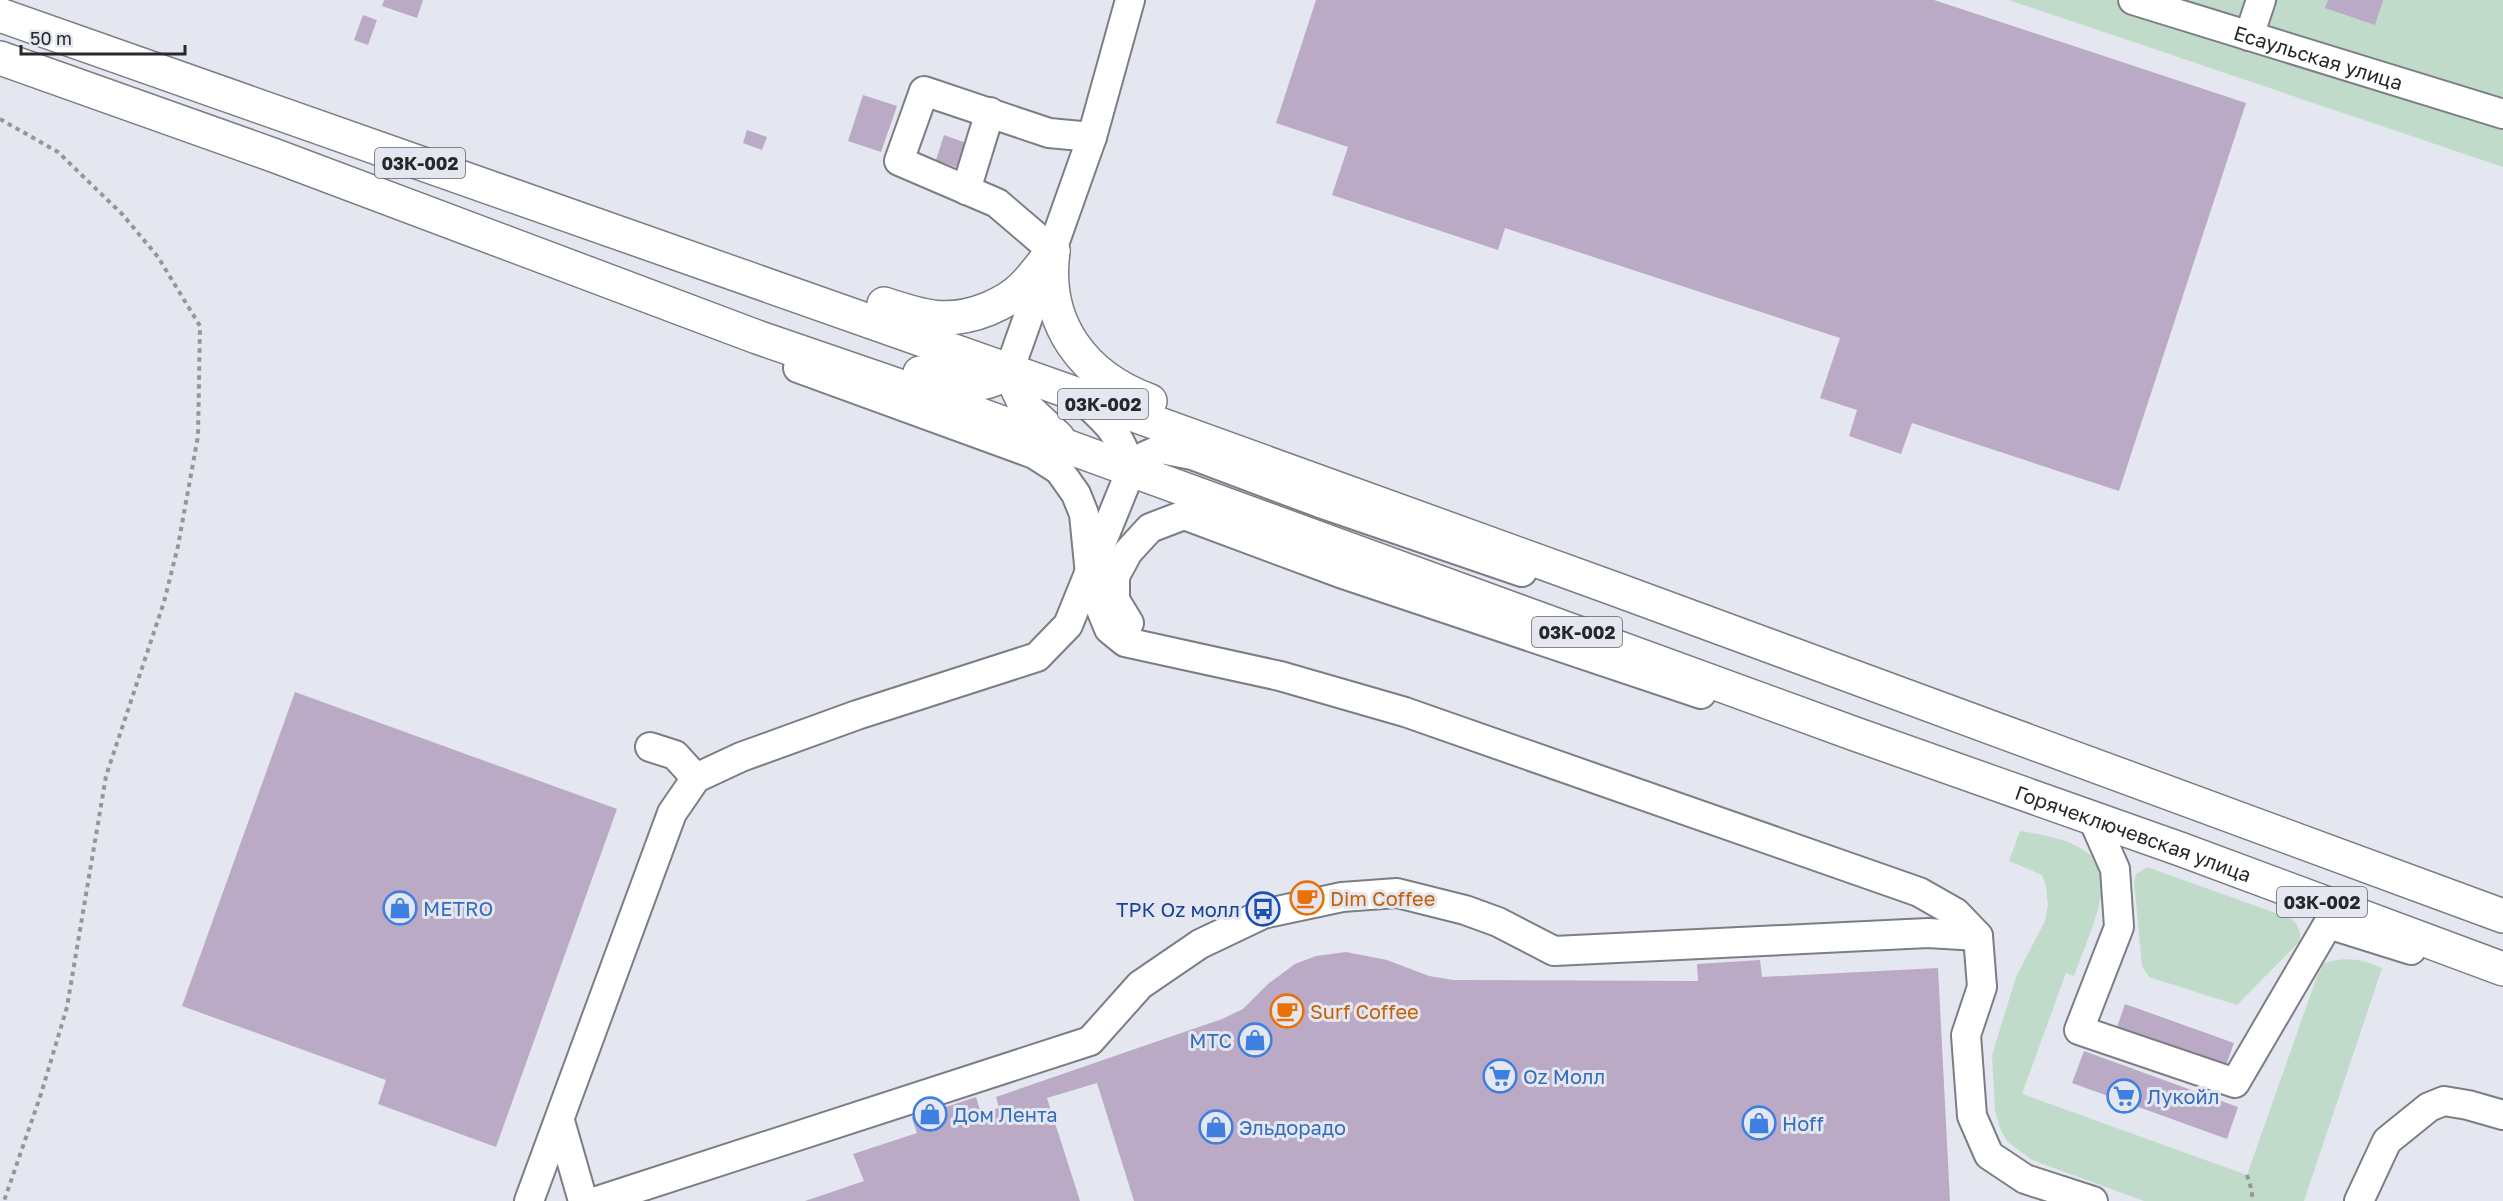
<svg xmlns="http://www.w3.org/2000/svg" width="2503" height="1201" viewBox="0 0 2503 1201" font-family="'Golos Text',sans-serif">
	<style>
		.green { fill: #c1dbcb }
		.building { fill: #bbaac6 }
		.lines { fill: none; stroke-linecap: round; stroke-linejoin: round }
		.minor-casing { stroke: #7c7e85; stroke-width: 32 }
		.major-casing { stroke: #7c7e85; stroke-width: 36 }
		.path { stroke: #94969c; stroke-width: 4; stroke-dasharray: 4.5 4.5; stroke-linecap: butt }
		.minor { stroke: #fff; stroke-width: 28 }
		.major { stroke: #fff; stroke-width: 33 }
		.labels { text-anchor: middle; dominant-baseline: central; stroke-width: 6; stroke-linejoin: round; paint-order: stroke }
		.shield { fill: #e4e7ef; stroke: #606166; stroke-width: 1.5 }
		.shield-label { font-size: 18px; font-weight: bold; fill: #27282b }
		.street-label { font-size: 20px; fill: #27282b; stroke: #e4e7ef }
		.food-label { font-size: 20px; fill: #c56008; stroke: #e4e7ef; text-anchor: start }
		.shop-label { font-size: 20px; fill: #366cbe; stroke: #e4e7ef; text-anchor: start }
		.transit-label { font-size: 20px; fill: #164399; stroke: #e4e7ef; text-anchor: end }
	</style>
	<rect width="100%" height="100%" fill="#e4e7ef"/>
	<g class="green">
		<path d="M2009 0H2503V167Z"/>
		<path d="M2020 831C2045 835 2078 840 2097 861 2116 882 2082 952 2074 976L2066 973 2022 1094 2247 1175 2316 979 2323 964C2345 956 2361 959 2382 968L2304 1201H2144L2032 1160 2008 1142 2001 1131 1995 1111 1992 1055 2016 977 2045 921 2048 905 2046 887 2042 875 2009 861Z"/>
		<path d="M2147 867 2292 919C2298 925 2302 934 2299 942L2237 1005 2149 977 2142 966 2134 882 2136 874Z"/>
	</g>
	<g class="building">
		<path d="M384 0H423L417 18 382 6Z"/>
		<path d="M1316 0H1934L2246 103 2119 491 1912 423 1901 454 1849 436 1857 410 1820 398 1840 338 1505 228 1498 250 1332 195 1348 147 1276 123Z"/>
		<path d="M2328 0H2383L2375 25 2325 8Z"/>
		<path d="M363 15 377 20 368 45 354 40Z"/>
		<path d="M863 95 897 106 881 152 848 141Z"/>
		<path d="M747 130 767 137 762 150 743 143Z"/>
		<path d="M944 135 991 152 983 177 936 160Z"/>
		<path d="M295 692 617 809 496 1147 378 1104 386 1080 182 1006Z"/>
		<path d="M1346 952 1387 960 1429 976 1453 980 1698 981 1697 964 1760 960 1762 977 1938 968 1950 1201H1134L1097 1083 1047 1098 1080 1201H805L864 1181 853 1154 917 1133 912 1118 976 1097 981 1113 999 1108 996 1097 1222 1019 1243 1009 1268 984 1295 964 1316 956Z"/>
		<path d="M2125 1004 2234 1043 2225 1068 2116 1030Z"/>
		<path d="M2084 1051 2238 1107 2227 1139 2072 1083Z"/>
	</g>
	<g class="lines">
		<g class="minor-casing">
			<g id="minor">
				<path id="s1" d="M2133 0 2503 114"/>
				<path d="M2249 36 2261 0"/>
				<path d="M966 190 990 112"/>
				<path d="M1053 251 997 203 899 161 924 91 1049 133 1092 137"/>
				<path d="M798 368 1034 454 1059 470 1076 494 1084 514 1090 575 1098 602 1109 629 1125 642 1280 676 1405 712 1919 892 1956 913 1978 936 1982 987 1966 1035 1972 1116 1989 1155 2025 1179 2093 1201"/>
				<path d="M1009 371 1092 137 1130 0"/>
				<path d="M1078 396C1106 421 1120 432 1131 470"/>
				<path d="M1129 623 1115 600V576L1128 552 1150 528 1184 515 1340 573 1701 694"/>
				<path d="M650 747 675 755 696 778"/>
				<path d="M2092 817 2115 869 2119 927 2079 1030 2235 1083 2328 924 2411 950"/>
				<path d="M560 1121 583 1201"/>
				<path d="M529 1201 672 813 696 778 741 757 857 715 1037 657 1068 625 1131 470 1145 456 1161 449 1192 455 1320 503 1522 572"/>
				<path d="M597 1201 1090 1041 1140 985 1200 944 1263 914 1342 897 1397 893 1465 910 1498 922 1554 951 1928 933 1978 936"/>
				<path d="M2359 1201 2387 1141 2429 1107 2444 1101 2468 1105 2503 1115"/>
			</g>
		</g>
		<g class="major-casing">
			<g id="major">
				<path d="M0 15 1076 394 1615 589 2503 916"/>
				<path id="s2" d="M0 58 273 155 757 337 926 395 1855 734 2180 849 2503 969"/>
				<path d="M1053 251C1043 324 1084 377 1150 401"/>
				<path d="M884 304C923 317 948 325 988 309 1000 304 1013 297 1023 287 1034 276 1043 263 1053 251"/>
				<path d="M1009 371 1027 409 1058 438"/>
				<path d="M920 373C953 385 978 392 1009 371"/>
			</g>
		</g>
		<g class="path">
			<path d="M0 119 58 152 123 215 158 257 200 326 198 436 178 546 164 602 106 776 67 1007 41 1094 4 1201"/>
			<path d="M2247 1175 2252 1191V1201"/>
		</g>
		<use href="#minor" class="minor"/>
		<use href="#major" class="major"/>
	</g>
	<defs>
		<g id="cafe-ring" transform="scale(1.725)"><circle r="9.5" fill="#e4e7ef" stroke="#e8710a" stroke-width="1.5"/><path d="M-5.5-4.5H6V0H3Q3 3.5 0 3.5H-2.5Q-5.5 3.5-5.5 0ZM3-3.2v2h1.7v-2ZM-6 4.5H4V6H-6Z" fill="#e8710a"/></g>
		<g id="shop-ring" transform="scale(1.725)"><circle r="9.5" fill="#e4e7ef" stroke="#3f7fe0" stroke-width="1.5"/><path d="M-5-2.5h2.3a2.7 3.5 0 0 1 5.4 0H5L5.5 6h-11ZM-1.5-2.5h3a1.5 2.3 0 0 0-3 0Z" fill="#3f7fe0"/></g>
		<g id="bus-ring" transform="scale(1.725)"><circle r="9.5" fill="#e4e7ef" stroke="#1a4fb4" stroke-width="1.5"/><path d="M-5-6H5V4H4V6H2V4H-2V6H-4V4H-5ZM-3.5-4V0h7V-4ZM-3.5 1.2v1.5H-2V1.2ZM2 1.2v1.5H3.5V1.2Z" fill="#1a4fb4"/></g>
		<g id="supermarket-ring" transform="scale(1.725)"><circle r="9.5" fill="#e4e7ef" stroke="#3f7fe0" stroke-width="1.5"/><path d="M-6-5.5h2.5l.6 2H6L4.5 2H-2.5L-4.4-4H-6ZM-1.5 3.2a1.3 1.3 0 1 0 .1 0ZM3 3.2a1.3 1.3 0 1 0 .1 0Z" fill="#3f7fe0"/></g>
	</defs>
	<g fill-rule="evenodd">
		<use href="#cafe-ring" x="1307" y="898"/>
		<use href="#shop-ring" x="400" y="908"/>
		<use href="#bus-ring" x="1263" y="909"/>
		<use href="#cafe-ring" x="1287" y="1011"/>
		<use href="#shop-ring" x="1255" y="1040"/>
		<use href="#supermarket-ring" x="1500" y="1076"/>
		<use href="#supermarket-ring" x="2124" y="1096"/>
		<use href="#shop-ring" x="930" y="1114"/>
		<use href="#shop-ring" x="1759" y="1123"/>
		<use href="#shop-ring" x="1216" y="1127"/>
	</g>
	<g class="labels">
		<g class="shield">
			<rect x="375" y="148" width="90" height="30" rx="4.5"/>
			<rect x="1058" y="389" width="90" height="30" rx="4.5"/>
			<rect x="1532" y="617" width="90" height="30" rx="4.5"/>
			<rect x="2277" y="887" width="90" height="30" rx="4.5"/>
		</g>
		<g class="shield-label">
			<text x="420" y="163">03К-002</text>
			<text x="1103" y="404">03К-002</text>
			<text x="1577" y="632">03К-002</text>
			<text x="2322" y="902">03К-002</text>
		</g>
		<g class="street-label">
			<text stroke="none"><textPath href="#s1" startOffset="194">Есаульская улица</textPath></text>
			<text stroke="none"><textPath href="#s2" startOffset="2270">Горячеключевская улица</textPath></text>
		</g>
		<g class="food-label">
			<text x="1330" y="898">Dim Coffee</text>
			<text x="1310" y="1011">Surf Coffee</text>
		</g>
		<g class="shop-label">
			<text x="423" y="908">METRO</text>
			<text x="1232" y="1040" text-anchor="end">МТС</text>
			<text x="1523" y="1076">Oz Молл</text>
			<text x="2147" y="1096">Лукойл</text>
			<text x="953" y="1114">Дом Лента</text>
			<text x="1782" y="1123">Hoff</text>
			<text x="1239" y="1127">Эльдорадо</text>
		</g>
		<g class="transit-label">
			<text x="1240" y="909">ТРК Oz молл</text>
		</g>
	</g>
	<path d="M21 45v9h164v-9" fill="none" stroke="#27282b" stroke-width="3"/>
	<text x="30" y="45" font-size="18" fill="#27282b" stroke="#e4e7ef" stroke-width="4.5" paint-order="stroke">50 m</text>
</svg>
